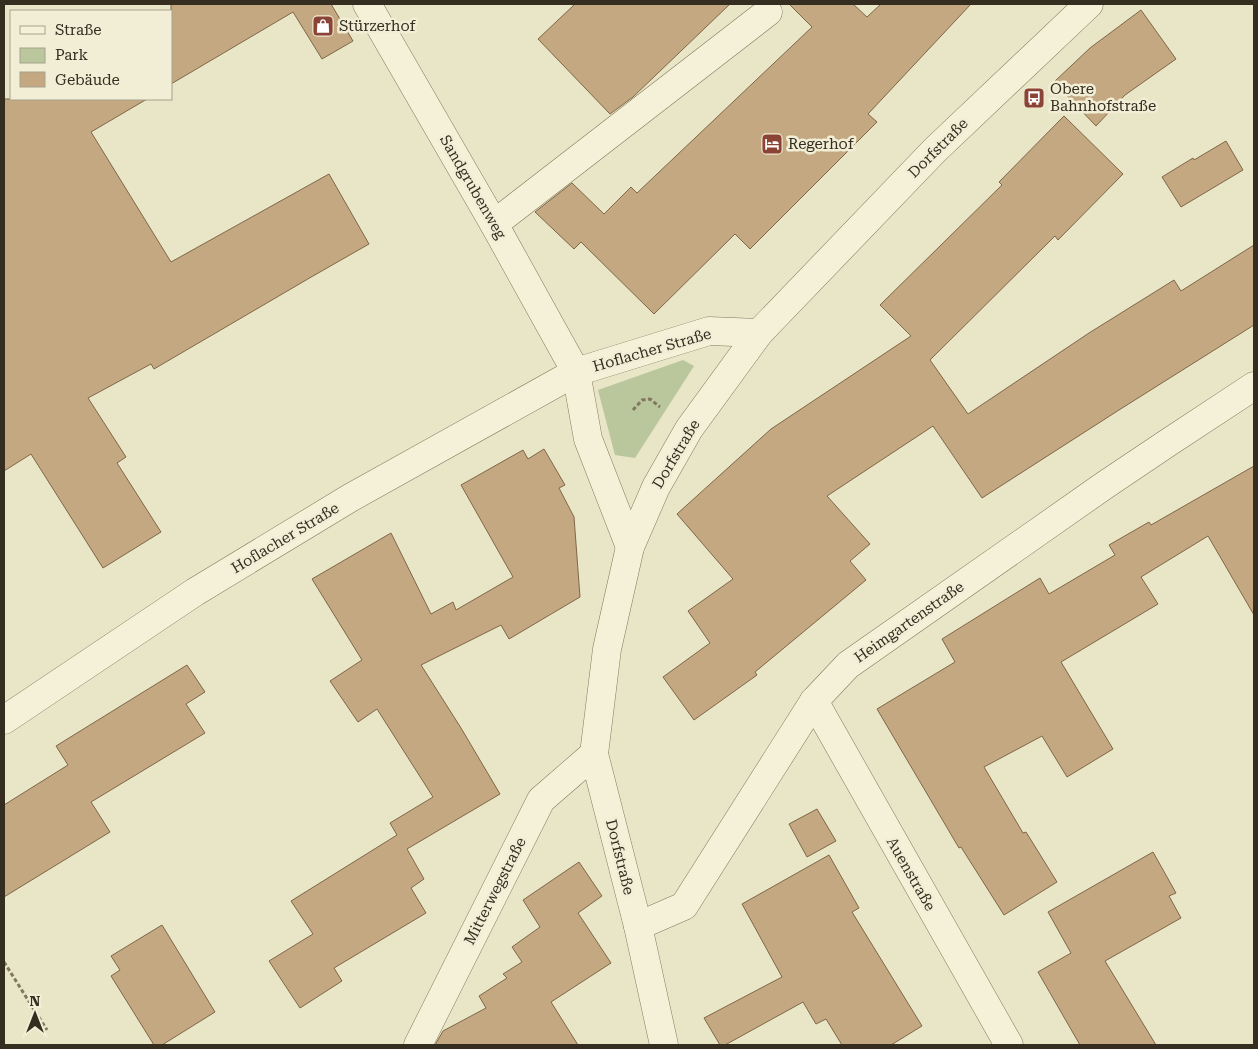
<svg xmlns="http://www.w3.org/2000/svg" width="1258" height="1049" viewBox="0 0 1258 1049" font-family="'Roboto Serif',serif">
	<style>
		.green { fill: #bac69c }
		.building { fill: #c3a881; stroke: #7f6747 }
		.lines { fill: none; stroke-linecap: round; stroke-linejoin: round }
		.minor-casing { stroke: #83785e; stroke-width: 29 }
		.path { stroke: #83785e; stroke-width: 3; stroke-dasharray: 4 2.5; stroke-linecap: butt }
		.minor { stroke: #f5f1d9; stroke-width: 28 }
		.labels { text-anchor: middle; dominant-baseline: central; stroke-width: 5; stroke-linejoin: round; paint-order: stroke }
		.poi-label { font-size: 15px; fill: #352e20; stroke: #f2eed6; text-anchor: start }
		.street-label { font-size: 15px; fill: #352e20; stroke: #f2eed6 }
	</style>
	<rect width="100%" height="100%" fill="#e9e5c7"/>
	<path class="green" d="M683 360 694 366 635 458 615 455 598 390Z"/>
	<g class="building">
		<path d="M171 4H331L353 41 322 59 293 12 171 84Z"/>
		<path d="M575 4H730L633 97 610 114 538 39Z"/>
		<path d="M789 4H853L867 17 881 4H971L868 114 877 122 750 249 735 234 654 314 581 242 574 249 535 212 572 183 604 214 631 187 637 193 812 27Z"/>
		<path d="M1141 10 1176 59 1125 95 1096 126 1054 82 1090 48Z"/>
		<path d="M4 99H147L91 132 171 262 329 174 369 244 313 276 154 369 151 364 88 398 126 457 117 463 161 532 103 568 31 454 4 471Z"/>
		<path d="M1064 116 1123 174 1058 240 1055 236 930 360 968 414 1089 333 1174 280 1181 291 1254 245V325L1119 410 982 498 933 426 827 496 870 544 850 561 866 580 755 672 757 675 694 720 663 677 710 643 688 611 733 579 677 514 771 429 911 336 880 305 1002 185 999 182Z"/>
		<path d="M1226 141 1243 170 1181 207 1162 177 1193 158 1194 160Z"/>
		<path d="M544 449 565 485 559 488 574 517 580 597 509 639 501 625 421 665 461 728 500 794 407 849 424 879 411 888 426 913 334 968 342 981 300 1008 269 961 313 934 291 901 397 835 390 823 433 797 377 709 358 722 330 681 362 660 312 579 391 533 431 614 453 602 456 610 513 577 461 485 523 450 528 459Z"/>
		<path d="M1254 466V615L1208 536 1141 577 1158 604 1061 662 1113 749 1067 777 1042 736 984 767 1023 833 1026 832 1057 882 1004 915 961 847 959 848 877 709 955 662 942 639 1040 578 1049 594 1115 555 1109 545 1149 522 1151 525Z"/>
		<path d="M187 665 205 692 186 704 205 733 91 802 110 832 4 897V805L68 765 56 746Z"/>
		<path d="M817 809 836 841 807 857 789 824Z"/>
		<path d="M1153 852 1176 893 1169 896 1181 918 1105 961 1156 1045H1080L1038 972 1071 953 1048 912Z"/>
		<path d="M829 855 859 908 852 912 922 1026 891 1045H842L826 1019 816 1024 803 1002 725 1045H720L704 1018 782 977 742 904Z"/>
		<path d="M579 862 602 896 578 913 611 963 551 1002 578 1045H435L443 1031 486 1008 479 996 507 978 503 974 522 962 512 947 540 927 523 900Z"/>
		<path d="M162 925 215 1012 162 1045H154L111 976 120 970 111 956Z"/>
	</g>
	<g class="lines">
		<g class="minor-casing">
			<g id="minor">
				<path d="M367 4 494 224 576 372 588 439 630 547"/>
				<path d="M494 224 768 12"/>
				<path d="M814 701 1009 1045"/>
				<path d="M4 720 195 592 350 498 576 372 709 331 759 333"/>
				<path d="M638 926 684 906 814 701 848 665 1105 485 1169 442 1254 386"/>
				<path d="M418 1045 541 800 594 754"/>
				<path d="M664 1045 638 926 594 754 607 649 630 547 656 487 689 429 759 333 935 150 1089 4"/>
			</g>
		</g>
		<g class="path">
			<path d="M633 410 642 400 650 399 660 407"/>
			<path d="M4 962 47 1030"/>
		</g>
		<use href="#minor" class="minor"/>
	</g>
	<defs>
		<g id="shop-square" transform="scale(1.125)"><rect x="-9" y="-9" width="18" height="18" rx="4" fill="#8b4335" stroke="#f2eed6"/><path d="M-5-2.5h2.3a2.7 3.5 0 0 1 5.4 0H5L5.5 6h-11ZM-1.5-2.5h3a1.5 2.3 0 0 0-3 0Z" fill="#fff"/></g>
		<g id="bus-square" transform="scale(1.125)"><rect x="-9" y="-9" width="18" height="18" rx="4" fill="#8b4335" stroke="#f2eed6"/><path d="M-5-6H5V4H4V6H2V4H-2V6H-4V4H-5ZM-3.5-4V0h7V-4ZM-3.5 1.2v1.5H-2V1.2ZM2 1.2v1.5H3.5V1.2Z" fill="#fff"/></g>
		<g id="hotel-square" transform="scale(1.125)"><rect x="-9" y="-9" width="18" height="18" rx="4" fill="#8b4335" stroke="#f2eed6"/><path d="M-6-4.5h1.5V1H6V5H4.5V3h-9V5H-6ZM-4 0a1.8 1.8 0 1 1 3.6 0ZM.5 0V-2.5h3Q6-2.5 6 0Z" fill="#fff"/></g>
	</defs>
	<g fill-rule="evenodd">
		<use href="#shop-square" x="323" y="26"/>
		<use href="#bus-square" x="1034" y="98"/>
		<use href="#hotel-square" x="772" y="144"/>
	</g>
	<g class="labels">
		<g class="poi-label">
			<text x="339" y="26">Stürzerhof</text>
			<text x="1050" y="89">Obere<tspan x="1050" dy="17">Bahnhofstraße</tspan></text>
			<text x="788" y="144">Regerhof</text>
		</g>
		<g class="street-label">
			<text transform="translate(938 148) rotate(-45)">Dorfstraße</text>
			<text transform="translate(473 187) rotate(60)">Sandgrubenweg</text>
			<text transform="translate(652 350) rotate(-16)">Hoflacher Straße</text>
			<text transform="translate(676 454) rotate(-59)">Dorfstraße</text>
			<text transform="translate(285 538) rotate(-31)">Hoflacher Straße</text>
			<text transform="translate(909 622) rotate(-35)">Heimgartenstraße</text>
			<text transform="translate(620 857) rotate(76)">Dorfstraße</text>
			<text transform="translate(911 874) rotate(60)">Auenstraße</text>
			<text transform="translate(495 891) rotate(-63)">Mitterwegstraße</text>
		</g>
	</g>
	<rect width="1258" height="1049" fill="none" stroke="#352e20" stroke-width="10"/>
	<rect x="10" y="10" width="162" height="90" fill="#f2eed6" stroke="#a6a18d"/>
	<rect x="20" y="26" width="25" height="8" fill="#f5f1d9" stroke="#a6a18d"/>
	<text x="55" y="35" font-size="15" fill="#352e20">Straße</text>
	<rect x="20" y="48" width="25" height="15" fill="#bac69c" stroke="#a6a18d"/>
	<text x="55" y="60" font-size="15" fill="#352e20">Park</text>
	<rect x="20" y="72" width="25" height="15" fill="#c3a881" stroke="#a6a18d"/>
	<text x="55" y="85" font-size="15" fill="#352e20">Gebäude</text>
	<g transform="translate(35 1014)" stroke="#f2eed6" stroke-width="4" paint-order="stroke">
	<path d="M0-4L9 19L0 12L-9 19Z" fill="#352e20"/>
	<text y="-8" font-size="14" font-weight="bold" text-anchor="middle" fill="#352e20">N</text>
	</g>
</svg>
